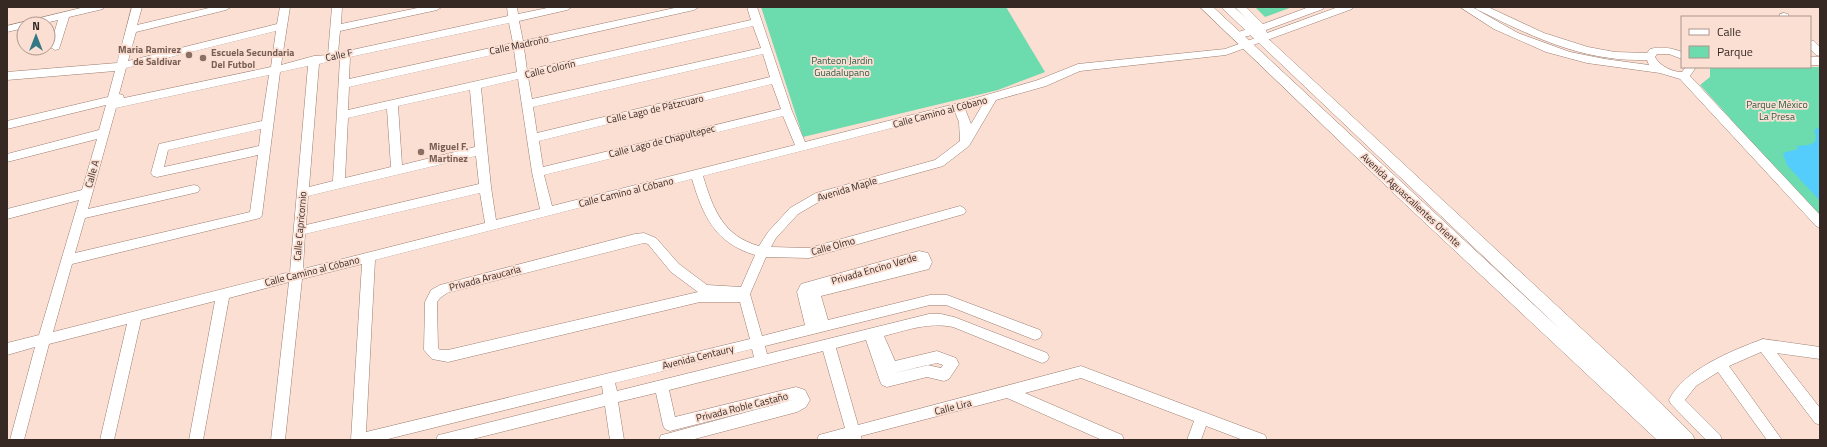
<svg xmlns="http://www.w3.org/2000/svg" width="1827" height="447" viewBox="0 0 1827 447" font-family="'Titillium Web',sans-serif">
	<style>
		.green { fill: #6cdbae }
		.water { fill: #54ccfc }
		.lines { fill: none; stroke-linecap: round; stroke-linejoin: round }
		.minor-casing { stroke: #9c7d70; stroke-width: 1 }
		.major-casing { stroke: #9c7d70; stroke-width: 1 }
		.minor { fill: #fff; fill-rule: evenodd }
		.major { fill: #fff; fill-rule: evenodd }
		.education-dot { fill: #8d6e63; stroke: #fbdfd3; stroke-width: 1.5 }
		.labels { text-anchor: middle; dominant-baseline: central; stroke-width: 3.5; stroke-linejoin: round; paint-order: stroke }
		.street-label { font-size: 10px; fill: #362924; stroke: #fbdfd3 }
		.education-label { font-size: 10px; font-weight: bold; fill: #785e54; stroke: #fbdfd3; text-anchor: start }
		.park-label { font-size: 10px; fill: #2b5b47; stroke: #fbdfd3 }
	</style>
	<rect width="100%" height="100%" fill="#fbdfd3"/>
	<g class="green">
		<path d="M761 7H1006L1045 72 998 90 803 137Z"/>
		<path d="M1255 7H1292L1265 17Z"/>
		<path d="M1710 67H1820V219L1731 122 1730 118 1700 85 1710 77Z"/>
	</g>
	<path class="water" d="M1820 127V201L1787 165 1783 153 1798 149 1797 146 1809 145 1815 142 1816 136 1814 130Z"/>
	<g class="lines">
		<g class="minor-casing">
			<g id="minor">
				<path d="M85 7H104L103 9 69 17 59 49 55 50 50 47 58 20 41 24H24V28L7 32V26Z"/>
				<path d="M132 7H142L137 25 213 7H231L226 10 136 32 128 61 277 24 280 7H290L281 65 314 56 328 55 332 7H342L341 24 422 7H442L437 10 340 31 338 53 508 16 507 7H517L518 14 552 7H572L567 10 519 21 523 41 679 7H699L694 10 524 48 527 70 751 20 747 7H757L792 111 805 142 959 103 1038 80 1078 64 1225 49 1258 37 1256 34 1236 39 1232 38 1231 36 1232 34 1254 27 1235 7H1246L1263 24 1309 7H1324L1323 9 1266 30 1267 33 1338 7H1353L1352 9 1226 55 1080 71 1046 86 996 100 969 146 943 166 824 199 798 214 776 238 771 247 809 248 960 206 964 208 966 211 964 214 809 258 766 257 750 294 762 336 805 325 797 292 801 284 919 251 928 253 932 262 929 269 821 296 828 320 930 295H947L1040 330 1042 334 1040 338 1035 340 946 305H930L765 346 767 354 929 314H941L954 317 1047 353 1049 357 1047 361 1042 363 953 327C929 322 907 330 884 336L895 361 937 351 956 358 959 364 949 379 944 381 927 377 887 387 882 385 880 381 866 340 836 348 858 425 1081 366 1265 435 1267 440H1243L1206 426 1201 440H1187L1194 421 1081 378 1025 393 1122 435 1124 440H1102L1007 398 861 436 862 440H817L819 435 845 428 823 351 669 390 675 417 796 387 805 390 810 400 806 407 797 412 691 440H659L661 435 666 434 796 399 670 431 665 429 663 425 656 393 618 402 624 440H610L605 406 469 440H436L438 435 443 434 603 394 602 386 384 440H351L362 264 302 279 285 440H271L289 282 229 298 203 440H189L215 301 141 320 114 440H100L127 324 49 344 24 440H10L35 347 7 355V343L39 335 79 200 7 219V209L82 190 97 139 7 162V154L99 130 106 105 7 129V121L108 97 115 71 7 80V72L117 63ZM509 23 513 43 349 79 350 57ZM753 26 761 48 532 99 528 77ZM276 31 271 67 124 98 123 95 119 94 126 68ZM514 50 517 72 348 110 349 87ZM763 54 770 77 537 133 533 107ZM340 59 333 181 309 187 319 64ZM308 66 290 272 53 332 72 264 260 218 262 215 280 72ZM269 75 262 121 159 144 151 173 153 176 157 177 258 155 250 212 75 253 85 218 194 193 198 192 200 189 198 186 194 185 88 209 116 108ZM518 79 532 172 540 209 496 220 491 187 481 88ZM772 84 781 109 543 167 539 141ZM470 90 475 147 402 165 398 106ZM983 104 971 124 965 109ZM387 109 391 167 345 178 348 118ZM955 112 959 122 960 141 935 160 816 193 790 208 768 232 759 246C723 236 713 209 703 176ZM783 116 795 145 552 206 544 175ZM261 129 259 146 164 167 168 150ZM476 156 479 184 306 225 308 196ZM692 179C703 216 715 243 755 255L741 287 707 285 679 264 656 238 644 233 635 234 440 285 431 290 425 302 424 350 432 359 448 362 700 302H740L750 339 366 432 375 260ZM480 193 485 223 303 269 305 234ZM644 243 648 244 671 272 698 292 448 350H440L438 348 437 302 440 298 447 293ZM919 261H920L900 266ZM752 349 754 357 617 391 615 383ZM937 363 943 365 941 368 927 365 891 374Z"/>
				<path d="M1460 7H1472L1518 33 1570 52 1605 59 1649 65 1647 60C1634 60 1622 60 1610 58 1562 52 1519 30 1476 9L1475 7H1488L1544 33 1588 47 1615 52 1647 53 1650 49C1661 46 1672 48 1682 52V59L1669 54H1657L1655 57C1660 66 1672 72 1682 72L1686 67H1696L1690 76 1820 215V228L1816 226 1680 79 1660 73 1587 63 1546 52 1494 29Z"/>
				<path d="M1784 13 1788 14 1789 17H1779L1780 14Z"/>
				<path d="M1810 40 1814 41 1820 47V56L1816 55 1810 49Z"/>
				<rect x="1810" y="57" width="10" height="8"/>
				<path d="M1763 339 1820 347V359L1777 353 1820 408V425L1815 423 1761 352 1729 366 1782 440H1767L1718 372 1696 386 1685 400 1720 435 1722 440H1706L1671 404 1669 400C1683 370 1733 350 1763 339Z"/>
			</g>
		</g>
		<g class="major-casing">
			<path id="major" d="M1200 7H1213L1561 330 1221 7H1234L1635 378 1692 434 1695 440H1657L1405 204Z"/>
		</g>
		<use href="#minor" class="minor"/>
		<use href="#major" class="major"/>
	</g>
	<g class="education-dot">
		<circle cx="189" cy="55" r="4"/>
		<circle cx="203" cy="58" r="4"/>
		<circle cx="421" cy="152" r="4"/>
	</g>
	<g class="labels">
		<g class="street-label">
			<text transform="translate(519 45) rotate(-12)">Calle Madroño</text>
			<text transform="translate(339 55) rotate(-12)">Calle F</text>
			<text transform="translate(550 69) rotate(-13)">Calle Colorín</text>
			<text transform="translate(655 109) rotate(-13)">Calle Lago de Pátzcuaro</text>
			<text transform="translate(940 112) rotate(-15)">Calle Camino al Cóbano</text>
			<text transform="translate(662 141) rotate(-14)">Calle Lago de Chapultepec</text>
			<text transform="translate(92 174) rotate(-74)">Calle A</text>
			<text transform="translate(847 189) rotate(-17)">Avenida Maple</text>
			<text transform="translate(626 192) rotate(-14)">Calle Camino al Cóbano</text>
			<text transform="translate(1411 200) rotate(43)">Avenida Aguascalientes Oriente</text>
			<text transform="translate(300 226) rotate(-85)">Calle Capricornio</text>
			<text transform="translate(833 246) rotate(-15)">Calle Olmo</text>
			<text transform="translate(874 269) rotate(-16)">Privada Encino Verde</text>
			<text transform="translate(312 271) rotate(-14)">Calle Camino al Cóbano</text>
			<text transform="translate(485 278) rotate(-15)">Privada Araucaria</text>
			<text transform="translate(698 357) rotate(-14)">Avenida Centaury</text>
			<text transform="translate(742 407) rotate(-14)">Privada Roble Castaño</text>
			<text transform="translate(953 407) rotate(-14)">Calle Lira</text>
		</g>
		<g class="education-label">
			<text x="181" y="49" text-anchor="end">Maria Ramirez<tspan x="181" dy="12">de Saldivar</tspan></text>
			<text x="211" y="52">Escuela Secundaria<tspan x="211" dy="12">Del Futbol</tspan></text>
			<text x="429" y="146">Miguel F.<tspan x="429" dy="12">Martinez</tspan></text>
		</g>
		<g class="park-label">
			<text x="842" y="60">Panteon Jardin<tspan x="842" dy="12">Guadalupano</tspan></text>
			<text x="1777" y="104">Parque México<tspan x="1777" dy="12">La Presa</tspan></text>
		</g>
	</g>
	<rect width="1827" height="447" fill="none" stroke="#362924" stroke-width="16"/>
	<rect x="1681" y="16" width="130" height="52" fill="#fbdfd3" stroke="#ac968d"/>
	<rect x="1689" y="29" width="20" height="6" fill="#ffffff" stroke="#ac968d"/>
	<text x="1717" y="36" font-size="12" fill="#362924">Calle</text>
	<rect x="1689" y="46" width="20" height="12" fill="#6cdbae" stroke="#ac968d"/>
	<text x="1717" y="56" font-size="12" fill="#362924">Parque</text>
	<g transform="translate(36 36)"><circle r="19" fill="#fbdfd3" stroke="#ac968d"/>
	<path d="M0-3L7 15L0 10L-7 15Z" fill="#337985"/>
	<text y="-6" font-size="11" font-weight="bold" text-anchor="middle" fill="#362924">N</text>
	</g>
</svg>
